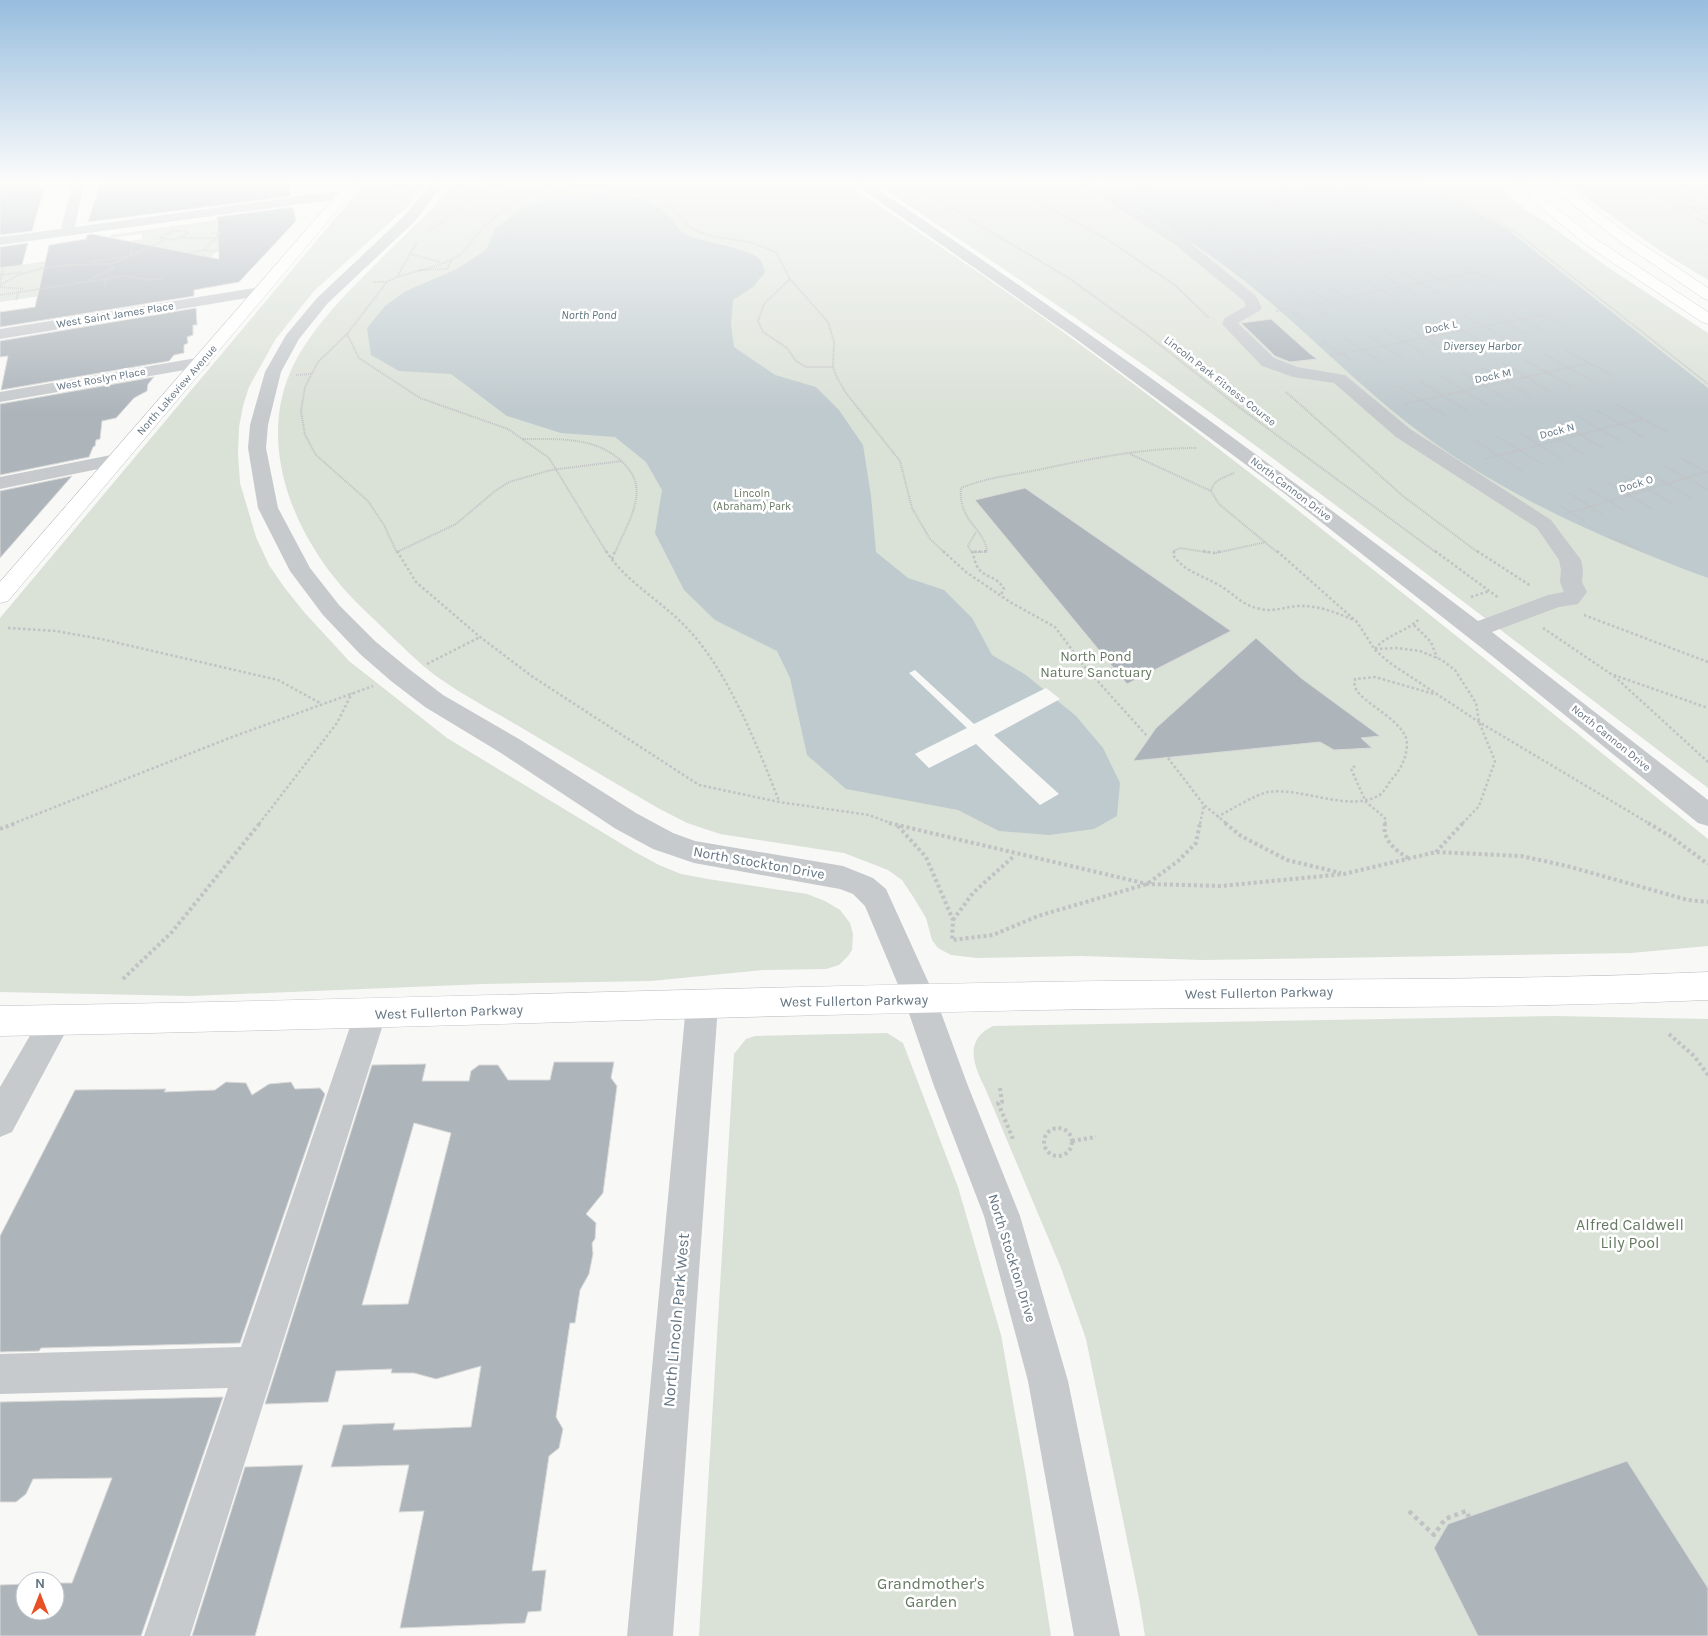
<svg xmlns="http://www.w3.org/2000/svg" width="1708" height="1636" viewBox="0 0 1708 1636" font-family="Karla,sans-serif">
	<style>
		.green { fill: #dae1d7 }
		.water { fill: #bfcace }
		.pier { fill: #f8f8f6 }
		.building { fill: #adb5bb; stroke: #dadad8; fill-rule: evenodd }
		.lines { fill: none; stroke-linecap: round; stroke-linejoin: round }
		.major-casing { stroke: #b9bdc1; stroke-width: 1 }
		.highway-casing { stroke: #b9bcbf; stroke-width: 1 }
		.path-far3 { stroke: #c0c2c4; stroke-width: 2; stroke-dasharray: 1 1; stroke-linecap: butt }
		.path-far2 { stroke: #c0c2c4; stroke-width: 2.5; stroke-dasharray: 2.5 2.5; stroke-linecap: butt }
		.path-far1 { stroke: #c0c2c4; stroke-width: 4; stroke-dasharray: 3 3; stroke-linecap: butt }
		.path { stroke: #c0c2c4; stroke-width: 4.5; stroke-dasharray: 4 4; stroke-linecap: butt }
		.minor { fill: #c6cacd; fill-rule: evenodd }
		.major { fill: #fff; fill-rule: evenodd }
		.highway { fill: #fff; fill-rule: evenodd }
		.labels { text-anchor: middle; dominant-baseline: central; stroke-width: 5; stroke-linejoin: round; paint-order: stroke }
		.far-street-label { font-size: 11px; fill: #637482; stroke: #fff }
		.far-park-label { font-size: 11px; fill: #667a62; stroke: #fff }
		.far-water-label { font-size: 12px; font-style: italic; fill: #5e747c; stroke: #fff }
		.park-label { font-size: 14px; fill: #667a62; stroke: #fff }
		.street-label { font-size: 14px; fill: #637482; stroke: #fff }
		.near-park-label { font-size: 16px; fill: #667a62; stroke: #fff }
		.near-street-label { font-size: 16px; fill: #637482; stroke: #fff }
	</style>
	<rect width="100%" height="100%" fill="#f8f8f6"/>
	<g class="green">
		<path d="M365 183H427L410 204 314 291 275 340 249 387 243 406 239 427 238 454 240 483 256 537 269 565 284 587 304 612 349 661 447 738 635 852 659 865 681 874 708 879 807 894 825 901 840 910 850 923 853 934 852 950 848 956 839 965 826 969 763 970 651 981 484 984 191 996 0 992V618Z"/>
		<path d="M452 183H845C928 238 1012 294 1092 353 1302 509 1505 675 1708 839V946L1631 953 1269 959 1203 960 1081 956 977 958 951 955 938 948 932 940 926 918 914 898 902 880 888 870 844 853 720 834 687 823 658 808C612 781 567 755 522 728 493 711 463 695 436 676 416 661 399 643 381 626 369 614 355 602 344 589 291 529 256 440 294 364 318 316 371 270 408 232 424 217 440 201 452 183Z"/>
		<path d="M874 183H1500L1514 200 1528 212 1544 221 1606 266 1708 333V788C1567 681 1426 572 1283 466 1150 367 1013 274 874 183Z"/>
		<path d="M1565 183H1708V280L1659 250Z"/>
		<path d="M216 220 217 230 239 229 203 266 143 281 0 302V268L128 249 129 241 142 239V234L111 238 110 235Z"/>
		<path d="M1554 1016 1708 1019V1636H1145L1139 1598 1086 1339 1061 1268 985 1088C974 1066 963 1040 993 1026Z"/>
		<path d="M887 1033 903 1043 958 1187 1001 1335 1026 1475 1051 1636H699L734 1054 746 1039 755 1036Z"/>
	</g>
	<g class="water">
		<path d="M1098 183H1427L1508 230 1708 388V578C1624 547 1542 512 1466 464 1389 417 1326 349 1257 291 1207 250 1153 218 1098 183Z"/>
		<path d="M607 193C614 202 630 200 640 197 652 203 664 209 672 219 677 225 677 230 685 234 701 243 752 247 761 261 763 265 764 269 765 272L753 287 733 300 731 324 734 347 775 375 816 387 839 410 863 445 871 496 876 552 908 578 944 590 972 618 992 655 1026 675 1076 716 1103 748 1120 783 1117 816 1094 829 1049 835 999 831 958 810 846 789 807 755 790 678 777 651 715 620 684 590 655 533 662 490 646 462 615 437 561 433 507 416 451 374 399 371 371 355 367 328 385 306 406 291 455 270 486 250 496 228 527 205 561 197Z"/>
	</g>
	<path class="pier" d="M915 670 974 724 1046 688 1060 699 994 735 1059 794 1040 805 976 744 929 768 915 754 967 728 909 673Z"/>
	<g class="building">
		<path d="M0 183H42L40 189H44L32 231 0 235Z"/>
		<path d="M102 183H288L291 196 88 222 99 187 101 186Z"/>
		<path d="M293 207 296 221 239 282 194 290V296L0 327V312L35 307 49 245 86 239 87 235 92 234 219 259 217 217Z"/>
		<path d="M28 243 22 265 0 268V247Z"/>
		<path d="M196 308 197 325H193V335L187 337 188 343 184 345V353L174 355 169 361 1 390 8 356 0 357V341Z"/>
		<path d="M1271 319 1309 353 1317 359 1290 362 1275 356 1241 323Z"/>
		<path d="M154 377 148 384 147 391 134 398 116 418 102 421 100 439 96 440 95 446 93 447 89 457 0 475V404Z"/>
		<path d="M72 476 0 558V491Z"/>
		<path d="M1025 488 1231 631 1127 684 975 500Z"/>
		<path d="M1256 638 1301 678 1380 736 1361 738 1372 748 1334 750 1320 742 1133 761 1156 728Z"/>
		<path d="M554 1062H614L611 1078 617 1086 603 1193 586 1214 596 1223 595 1239 592 1243 593 1254 589 1274 580 1290 575 1323H570L556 1417 563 1429 559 1448 549 1456 532 1571 546 1570 541 1611 528 1612 525 1623 400 1628 424 1511 399 1512 409 1465 331 1467 343 1425 395 1423 393 1430 471 1427 481 1366 436 1379 414 1373H391L392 1369 336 1371 328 1402 265 1404 372 1065 426 1064 422 1081H469L471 1071 479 1065H498L508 1080H550ZM414 1123 451 1133 408 1304 362 1305Z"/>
		<path d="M226 1082 246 1083 252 1095 269 1084 291 1082 295 1089 320 1088 325 1094 240 1343 41 1348 39 1351 0 1352V1236L75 1090 166 1089 164 1092 215 1090Z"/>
		<path d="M223 1397 141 1636H0V1585L25 1584V1611H55V1583H72L112 1478 33 1479 26 1494 16 1502H0V1402Z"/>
		<path d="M1627 1461 1708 1588V1636H1478L1434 1548 1448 1524Z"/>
		<path d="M303 1465 255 1636H192L245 1467Z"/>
	</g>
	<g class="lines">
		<g class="major-casing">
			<g id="major">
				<path d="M347 183H360L8 601 0 603V582Z"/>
				<path d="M1708 972V1000C1485 1010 1262 1006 1038 1010 692 1017 346 1030 0 1036V1006C346 1001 692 988 1038 982 1262 978 1485 982 1708 972Z"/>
			</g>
		</g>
		<g class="highway-casing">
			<g id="highway">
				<path d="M1511 183H1525L1596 239 1708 312V324L1702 322 1586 245Z"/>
				<path d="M1545 183H1559L1632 237 1708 288V300L1703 298 1622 243Z"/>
			</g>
		</g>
		<g class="path-far3">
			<path d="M711 183 734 191"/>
			<path d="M909 183 1070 279 1145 333 1236 405 1437 553"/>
			<path d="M1010 183 1030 197 1105 238 1176 286 1209 318"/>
			<path d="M1156 183 1165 188"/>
			<path d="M1176 183 1181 186"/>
			<path d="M1345 183 1384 202"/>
			<path d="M1431 183 1518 234 1708 384"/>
			<path d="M1635 183 1708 225"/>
			<path d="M1648 183 1708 218"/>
			<path d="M1679 183 1708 199"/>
			<path d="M1702 183 1708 187"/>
			<path d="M1319 184 1364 206"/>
			<path d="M457 185C523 184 591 179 655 197 675 202 680 223 695 230 712 238 729 238 747 242 757 244 767 249 776 252L790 279 828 322 834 342 833 367 837 378 846 393 900 461 912 508 930 539 945 553"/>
			<path d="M1139 185 1149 191"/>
			<path d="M1129 186 1148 183"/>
			<path d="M1300 187 1344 209"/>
			<path d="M372 188 411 185"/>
			<path d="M1279 190 1323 213"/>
			<path d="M370 192 408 187"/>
			<path d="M1259 194 1302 217"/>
			<path d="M1239 197 1281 220"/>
			<path d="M1218 200 1260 224"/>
			<path d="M1197 204 1238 228"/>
			<path d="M1691 207 1708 209"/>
			<path d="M1177 208 1216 231"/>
			<path d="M1187 221 1361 191"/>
			<path d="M1395 224 1435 245"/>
			<path d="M1376 227 1416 248"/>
			<path d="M172 231H185L188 233 175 240 160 238Z"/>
			<path d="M428 231 455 213 491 183"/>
			<path d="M1357 231 1396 252"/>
			<path d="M212 233H221L203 250 218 251"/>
			<path d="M1337 234 1375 255"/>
			<path d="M1317 237 1355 259"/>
			<path d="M183 238H216"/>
			<path d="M215 240 229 239"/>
			<path d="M1297 241 1335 262"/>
			<path d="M1277 244 1315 266"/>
			<path d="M1257 247 1294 270"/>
			<path d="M1237 251 1273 274"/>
			<path d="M189 253 203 250"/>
			<path d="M410 254 440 262"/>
			<path d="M91 262 130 256 132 242"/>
			<path d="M1456 262 1496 282"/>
			<path d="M1241 265 1415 234"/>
			<path d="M1437 265 1477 286"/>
			<path d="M1420 269 1459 290"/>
			<path d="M419 270 447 269 452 259"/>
			<path d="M1401 272 1440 294"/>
			<path d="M0 275 22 272"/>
			<path d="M1382 275 1420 297"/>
			<path d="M397 277C416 271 439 267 456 257 467 251 473 238 482 229 502 208 526 193 554 185"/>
			<path d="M790 279 764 304 758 321 763 332 787 348 796 361 806 367H833"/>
			<path d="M1364 279 1402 301"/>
			<path d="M89 280 114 268 111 265"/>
			<path d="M373 282H386"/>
			<path d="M1345 282 1383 305"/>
			<path d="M0 284 3 268"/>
			<path d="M0 285 18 275 44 268 71 265 112 264 165 240"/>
			<path d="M1327 286 1364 308"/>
			<path d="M0 287 24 289"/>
			<path d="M104 287 106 279"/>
			<path d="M1308 289 1345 312"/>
			<path d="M1289 293 1326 316"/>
			<path d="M0 295 125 276 150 280 164 278"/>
			<path d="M16 300 19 291"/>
			<path d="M1274 300 1306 320"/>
			<path d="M1520 303 1565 326"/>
			<path d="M1501 307 1545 331"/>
			<path d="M1482 310 1526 334"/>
			<path d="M1276 311 1475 272"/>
			<path d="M1462 314 1506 339"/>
			<path d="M1442 318 1485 343"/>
			<path d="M1423 322 1465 347"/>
			<path d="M1404 325 1445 351"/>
			<path d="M1384 329 1425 355"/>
			<path d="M1363 333 1404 359"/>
			<path d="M347 334 359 358 420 398 508 429 549 458 607 553"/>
			<path d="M1343 337 1383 363"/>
			<path d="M1322 341 1351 360"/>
			<path d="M1565 350 1615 377"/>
			<path d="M1544 354 1594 382"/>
			<path d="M1330 356 1543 315"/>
			<path d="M1523 359 1573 387"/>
			<path d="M1503 363 1551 392"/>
			<path d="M1482 368 1531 396"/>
			<path d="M1462 372 1509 401"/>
			<path d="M296 375 311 374"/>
			<path d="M1441 376 1488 406"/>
			<path d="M1420 381 1467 411"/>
			<path d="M1399 386 1446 416"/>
			<path d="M1286 392 1403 496 1479 553"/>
			<path d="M1405 404 1590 363"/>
			<path d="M1617 405 1667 432"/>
			<path d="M1596 410 1645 438"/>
			<path d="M1576 415 1625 444"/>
			<path d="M1557 421 1605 449"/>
			<path d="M1537 426 1584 454"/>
			<path d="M1517 431 1564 460"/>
			<path d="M1496 436 1544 465"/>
			<path d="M523 439C559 439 601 436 627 467 635 476 638 487 636 499 633 518 622 535 615 553"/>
			<path d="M1476 441 1522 471"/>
			<path d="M1130 454 1211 491"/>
			<path d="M1485 459 1641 419"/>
			<path d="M1682 459 1708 473"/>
			<path d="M1663 465 1708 490"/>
			<path d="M1645 471 1692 498"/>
			<path d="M1234 473C1225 477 1213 480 1211 491L1219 504 1278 553"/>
			<path d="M1625 476 1673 504"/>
			<path d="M1607 482 1654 510"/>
			<path d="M1588 488 1624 510"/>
			<path d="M1569 493 1603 515"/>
			<path d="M1561 506 1584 521"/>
			<path d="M1565 514 1706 472"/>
			<path d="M1609 537 1641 550"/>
			<path d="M397 552 456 524 495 491 509 482 551 470 622 461"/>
			<path d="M974 552H987C985 528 958 522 961 488 987 477 1015 475 1042 469 1094 458 1144 448 1197 448"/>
			<path d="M397 553 384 525 368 501 316 455 305 435 301 411 305 387 318 362 347 334 387 282 397 277 417 242"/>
			<path d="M972 553 968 546 976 532"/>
			<path d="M1174 553 1175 550 1181 548 1211 553"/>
			<path d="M1216 553 1266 542"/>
		</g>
		<g class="path-far2">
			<path d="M397 551 416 582 480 637 533 677 699 785 779 802 869 815 893 824"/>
			<path d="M606 551C626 582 661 601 686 627 727 669 758 747 779 801"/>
			<path d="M943 551 966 572 1010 602 1055 627 1084 666 1148 737"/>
			<path d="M972 551C974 557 975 563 978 568 985 578 997 576 1004 589L1000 596"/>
			<path d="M1174 551 1173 555C1184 571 1201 575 1217 584 1234 593 1239 604 1260 609 1273 612 1285 607 1298 606 1318 605 1337 613 1354 620"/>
			<path d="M1203 551 1214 553 1222 551"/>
			<path d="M1277 551 1357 622 1375 650 1390 663 1479 722 1650 824"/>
			<path d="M1435 551 1499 598"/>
			<path d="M1477 551 1531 586"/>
			<path d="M974 552 987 551"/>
			<path d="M612 559 615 551"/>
			<path d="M1471 597 1489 591"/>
			<path d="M1584 615 1708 662"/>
			<path d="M1414 625 1431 642 1437 658"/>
			<path d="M8 628 56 631 101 639 278 680 320 703"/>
			<path d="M1543 628 1611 674 1708 708"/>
			<path d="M1375 649 1396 648 1420 651 1442 660 1455 670 1476 703 1479 722 1495 761 1479 806 1462 824"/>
			<path d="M1375 649C1387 634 1407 632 1420 618"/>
			<path d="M427 664 480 637"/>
			<path d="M1614 676 1708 762"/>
			<path d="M1168 758 1204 805 1227 824"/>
			<path d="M1355 766 1351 769 1366 802 1384 817 1386 820 1385 824"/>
			<path d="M1217 817C1229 811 1256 794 1268 792 1302 787 1347 812 1378 796 1383 794 1388 784 1392 779 1401 769 1406 759 1407 745 1408 721 1360 703 1355 687 1354 684 1355 682 1355 679L1375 677 1434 694"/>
			<path d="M12 824 232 737 373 686"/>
			<path d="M259 824 337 723 352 693"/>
			<path d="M1200 824 1204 805"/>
		</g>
		<g class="path-far1">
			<path d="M889 823 1147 884 1221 886 1344 874 1436 852 1521 856 1567 866 1688 900 1708 902"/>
			<path d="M1225 823 1241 836 1287 860 1341 873"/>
			<path d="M1385 823C1382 840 1395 850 1408 858"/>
			<path d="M1648 823 1670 836 1708 864"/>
			<path d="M898 826 926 857 953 920 952 940 993 935 1038 916 1147 884 1178 861 1196 843 1200 823"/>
			<path d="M0 829 16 823"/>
			<path d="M1436 852 1463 823"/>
			<path d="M953 920 973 893 1015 855"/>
			<path d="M123 979 172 932 260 823"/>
			<path d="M1669 1034 1694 1056 1708 1075"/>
			<path d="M1000 1088 1002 1102 998 1103 1013 1139"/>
			<circle cx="1058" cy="1142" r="14"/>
			<path d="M1072 1141 1096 1137"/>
		</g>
		<path class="path" d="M1409 1511 1434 1535 1445 1519 1466 1511 1469 1517"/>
		<g class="minor">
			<path d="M72 183H84L75 227 345 190 351 194 345 198 0 245V237L61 229Z"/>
			<path d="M431 183H444L415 221 327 304 299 339 281 372 268 425 266 448 278 508 310 568 339 605 376 642 409 669 443 695 519 739 636 813 673 833 695 841 843 866 873 878 886 889 936 999 968 1086 1020 1216 1068 1381 1120 1636H1074L1028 1381 984 1216 934 1086 904 999 865 906 853 894 840 889 694 863 653 849 616 829 501 753 425 707 391 681 360 654 323 615 290 571 258 508 248 448 250 425 265 372 286 335 317 298 405 215Z"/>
			<path d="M853 183H868C1077 321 1279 469 1478 621L1548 595 1564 592 1560 582 1561 570 1559 560 1537 528 1396 437 1334 383 1293 377 1262 366 1222 324 1225 318 1246 306 1244 301 1174 244 1080 183H1095L1184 238 1256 296 1262 308 1259 311 1238 323 1274 358 1297 367 1345 375 1410 429 1551 520 1581 560 1583 570 1582 582 1587 592 1578 604 1559 607 1492 632 1708 800V826L1698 823 1492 656 1284 493 1072 336Z"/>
			<path d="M260 287 265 289 268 292 265 295 0 339V329Z"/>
			<path d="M202 357 208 358 210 362 208 366 0 402V392Z"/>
			<path d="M116 454 123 456 126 460 123 464 0 489V477Z"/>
			<path d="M702 991 713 995 718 1005 673 1636H627L686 1005 691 995Z"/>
			<path d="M370 1000 381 1005 386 1015 190 1636H144L228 1388 0 1394V1354L241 1347 354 1015 359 1005Z"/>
			<path d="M56 1005 67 1010 72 1020 12 1132 0 1137V1087L45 1010Z"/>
		</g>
		<use href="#major" class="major"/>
		<use href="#highway" class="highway"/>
	</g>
	<linearGradient id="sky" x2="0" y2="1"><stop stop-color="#97bdde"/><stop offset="0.44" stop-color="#fcfcfb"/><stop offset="1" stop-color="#fcfcfb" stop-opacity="0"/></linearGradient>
	<rect width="1708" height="412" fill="url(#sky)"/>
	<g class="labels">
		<g class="far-street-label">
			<text transform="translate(115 315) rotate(-9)">West Saint James Place</text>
			<text transform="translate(1441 327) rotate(-11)">Dock L</text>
			<text transform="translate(1493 376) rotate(-12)">Dock M</text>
			<text transform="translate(101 379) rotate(-10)">West Roslyn Place</text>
			<text transform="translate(1220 381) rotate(38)">Lincoln Park Fitness Course</text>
			<text transform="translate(177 390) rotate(-49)">North Lakeview Avenue</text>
			<text transform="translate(1557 431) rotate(-15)">Dock N</text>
			<text transform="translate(1636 484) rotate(-17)">Dock O</text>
			<text transform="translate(1291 489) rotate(37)">North Cannon Drive</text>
			<text transform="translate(1611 738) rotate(39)">North Cannon Drive</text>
		</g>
		<g class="far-park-label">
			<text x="752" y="493">Lincoln<tspan x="752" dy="13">(Abraham) Park</tspan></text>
		</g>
		<g class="far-water-label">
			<text x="589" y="315">North Pond</text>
			<text x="1482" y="346">Diversey Harbor</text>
		</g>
		<g class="park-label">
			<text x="1096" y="656">North Pond<tspan x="1096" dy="16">Nature Sanctuary</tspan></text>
		</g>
		<g class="street-label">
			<text transform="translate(759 863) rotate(10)">North Stockton Drive</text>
			<text transform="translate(1259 993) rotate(-1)">West Fullerton Parkway</text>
			<text transform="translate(854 1001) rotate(-1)">West Fullerton Parkway</text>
			<text transform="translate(449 1012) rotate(-2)">West Fullerton Parkway</text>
			<text transform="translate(1012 1258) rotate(73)">North Stockton Drive</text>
		</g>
		<g class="near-park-label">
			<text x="1630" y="1224">Alfred Caldwell<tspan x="1630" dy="18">Lily Pool</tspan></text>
			<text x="931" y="1583">Grandmother's<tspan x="931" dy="18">Garden</tspan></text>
		</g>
		<g class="near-street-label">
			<text transform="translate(676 1320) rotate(-85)">North Lincoln Park West</text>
		</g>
	</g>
	<g transform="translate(40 1596)"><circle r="24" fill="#ffffff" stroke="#c1c7cd"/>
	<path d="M0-4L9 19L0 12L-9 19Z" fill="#e85126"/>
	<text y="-8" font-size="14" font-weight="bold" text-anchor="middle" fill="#637482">N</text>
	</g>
</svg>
